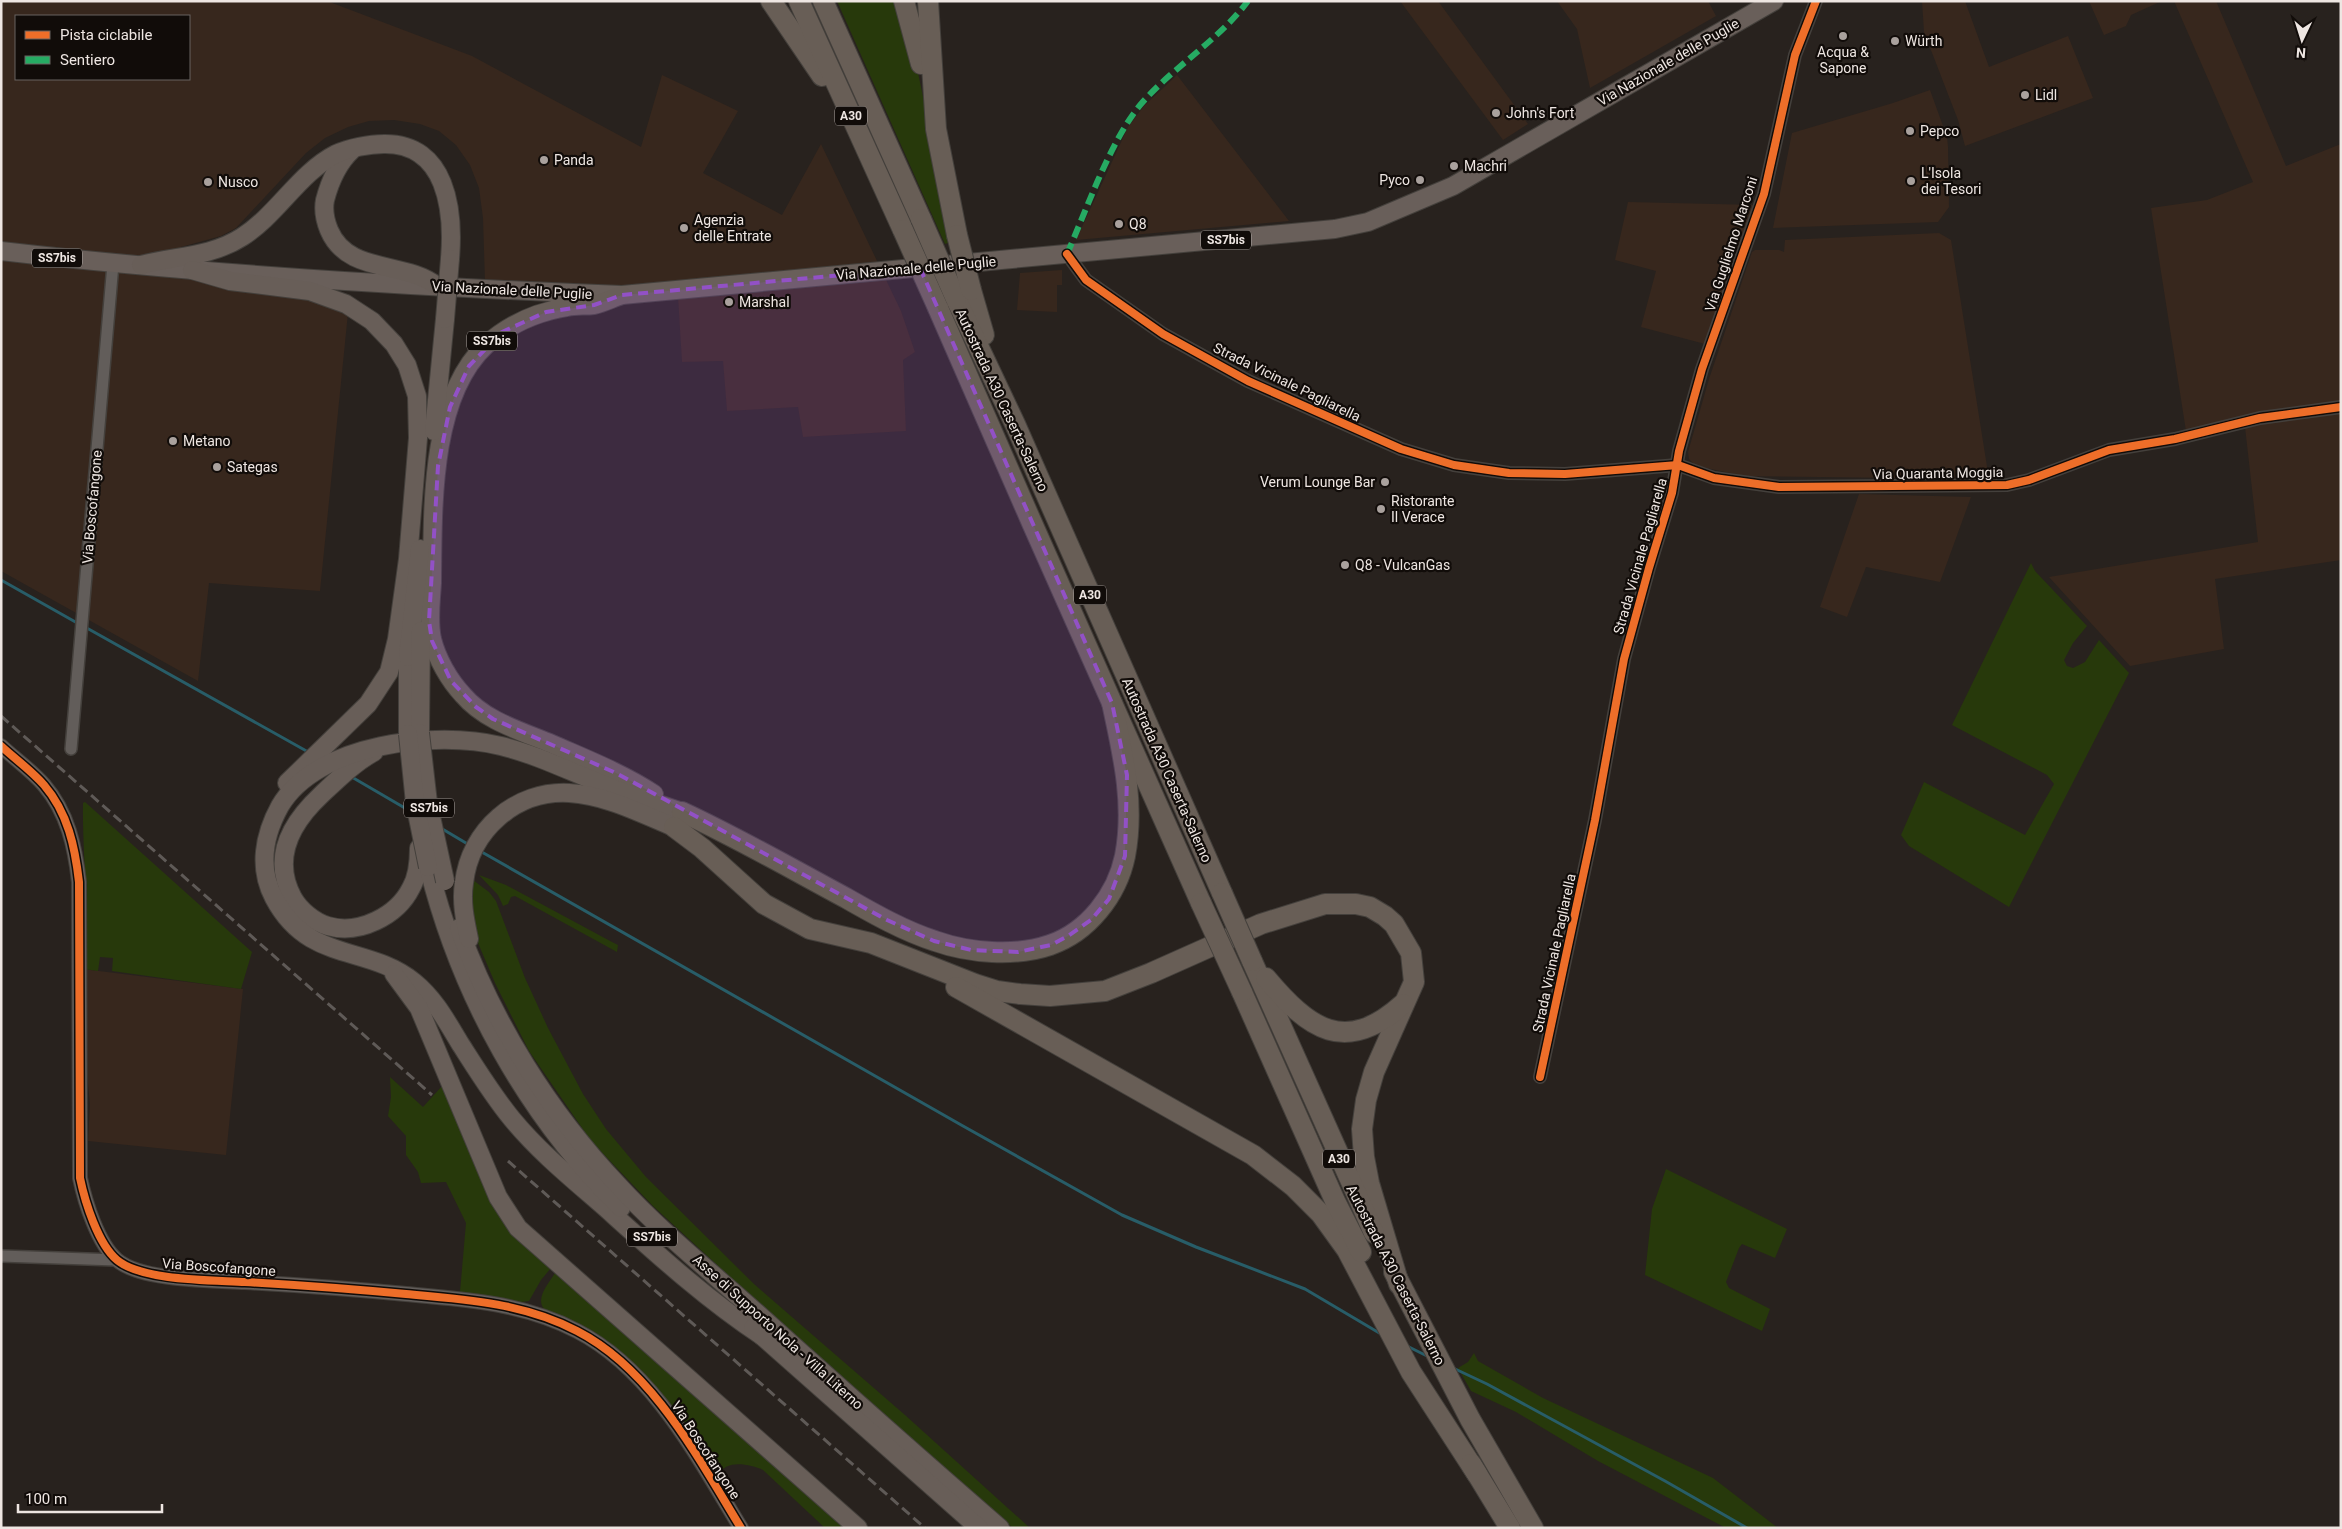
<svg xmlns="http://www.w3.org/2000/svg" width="2342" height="1529" viewBox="0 0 2342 1529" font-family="Roboto,sans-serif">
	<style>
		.built { fill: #37271d; fill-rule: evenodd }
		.green { fill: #27390b }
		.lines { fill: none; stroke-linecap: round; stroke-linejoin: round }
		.stream { stroke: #285d68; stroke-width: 3 }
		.minor-casing { stroke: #44403c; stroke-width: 14 }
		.tertiary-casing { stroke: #44403c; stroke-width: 16 }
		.primary-casing { stroke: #44403c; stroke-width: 20 }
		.trunk-casing { stroke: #44403c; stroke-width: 20 }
		.motorway-casing { stroke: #44403c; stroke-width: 22 }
		.minor { stroke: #625d5a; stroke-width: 11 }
		.tertiary { stroke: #625d5a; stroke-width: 14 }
		.primary { stroke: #695f5a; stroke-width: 18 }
		.trunk { stroke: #685e58; stroke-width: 18 }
		.motorway { stroke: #685e56; stroke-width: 20 }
		.rail { stroke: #5f5a57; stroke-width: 3; stroke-dasharray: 10 5; stroke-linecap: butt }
		.trunk-bridge-casing { stroke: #44403c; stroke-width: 20; stroke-linecap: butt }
		.motorway-bridge-casing { stroke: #44403c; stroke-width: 22; stroke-linecap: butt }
		.trunk-bridge { stroke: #685e58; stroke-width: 18 }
		.motorway-bridge { stroke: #685e56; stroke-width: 20 }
		.quiet { stroke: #26ab63; stroke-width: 6; stroke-dasharray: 12 6; stroke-linecap: butt }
		.cycleway-casing { stroke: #110c09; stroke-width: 11 }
		.cycleway { stroke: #ee6e29; stroke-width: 8 }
		.marked { fill: #9251c6; fill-opacity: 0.2; stroke: #9251c6; stroke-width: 4; stroke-dasharray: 10 6; stroke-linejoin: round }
		.poi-dot { fill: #a9a19d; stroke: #110c09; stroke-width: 2 }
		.labels { text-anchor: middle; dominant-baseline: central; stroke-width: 4.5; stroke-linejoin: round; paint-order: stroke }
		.shield { fill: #110c09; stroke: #aca5a1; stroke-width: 1 }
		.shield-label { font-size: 12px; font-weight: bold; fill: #eee6e2 }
		.poi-label { font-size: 14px; fill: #eee6e2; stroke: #110c09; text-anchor: start }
		.street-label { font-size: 14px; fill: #eee6e2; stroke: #110c09 }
	</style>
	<rect width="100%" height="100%" fill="#28221e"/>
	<g class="built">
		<path d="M1 1H327L472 56 641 147 662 75 738 111 703 173 782 215 821 144 901 311 915 352 903 360 906 431 803 437 798 407 727 411 723 361 682 362 677 281 597 287 485 282 483 218 479 188 470 165 456 145 439 131 420 124 394 120 369 121 348 127 325 138 306 153 236 228 221 236 181 247 189 276 329 302 348 313 320 591 209 583 198 681 1 571ZM16 16H189V79H16Z"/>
		<path d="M1400 1H1438L1528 124 1503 140Z"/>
		<path d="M1557 1H1708L1716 16 1590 88 1577 29Z"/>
		<path d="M1922 1H1965L1989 67 2068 36 2093 98 1965 146 1958 120 1924 32Z"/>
		<path d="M2089 1H2162L2131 15 2126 26 2104 35Z"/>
		<path d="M2174 1H2216L2286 166 2341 144V402L2186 431 2151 208 2207 200 2253 182Z"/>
		<path d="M1177 75 1289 221 1076 240 1128 127 1144 106Z"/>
		<path d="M1930 90 1947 137 1948 147 1949 207 1938 222 1773 228 1792 133 1893 103Z"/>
		<path d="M1628 202 1757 205 1705 344 1641 327 1656 271 1615 260Z"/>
		<path d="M1939 233 1951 240 1989 479 1745 476 1696 466 1689 459 1688 452 1709 379 1752 252 1755 250H1779L1784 252 1785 240Z"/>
		<path d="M1062 270V285H1057V312L1017 310 1020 273Z"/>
		<path d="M2341 413V560L2215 579 2224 649 2130 666 2049 577 2258 542 2245 427 2275 420Z"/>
		<path d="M1859 494 1971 497 1940 582 1866 567 1847 617 1820 607Z"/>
		<path d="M83 969 243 989 226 1155 88 1141 90 1104 85 1054Z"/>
	</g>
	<g class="green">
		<path d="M837 1H899L911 39 953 241 945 244Z"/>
		<path d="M2031 563 2035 571 2087 626 2073 643 2064 660 2067 666 2073 668 2085 662 2099 640 2129 673 2009 907 1909 846 1901 835 1924 782 2025 835 2054 784 2047 775 1952 725Z"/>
		<path d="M85 802 252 952 241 989 112 971 113 958 100 957 98 971 83 969C91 919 82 856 83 803Z"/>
		<path d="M479 875 506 885 612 942 618 945 617 952 515 896 511 897 508 904 503 906 498 895Z"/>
		<path d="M473 880 489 892 496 901 525 978 548 1028 583 1094 606 1129 646 1177 754 1284 905 1415 1030 1528H1013L887 1419 764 1308 653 1206 591 1141 529 1051 495 983 475 936 470 906Z"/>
		<path d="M390 1077 423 1107 443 1085 462 1134 551 1268 541 1280 529 1301 521 1302 460 1292 466 1223 446 1182 421 1183 418 1172 406 1155V1136L388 1116 391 1097Z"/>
		<path d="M1666 1169 1787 1229 1775 1258 1742 1244 1739 1248 1726 1282 1729 1288 1770 1309 1762 1331 1645 1275 1652 1209Z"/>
		<path d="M555 1273H558L847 1528H825L763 1470C749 1464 725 1459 718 1476 689 1433 661 1386 621 1353 598 1334 570 1322 544 1309 535 1298 549 1283 555 1273Z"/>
		<path d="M1474 1353 1478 1361 1543 1398 1713 1478 1778 1528H1726L1598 1461 1516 1412 1471 1391 1458 1368 1468 1362Z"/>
	</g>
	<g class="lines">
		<g class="stream">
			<path d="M1 580 79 624"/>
			<path d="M85 627 310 753"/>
			<path d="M350 776 410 811"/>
			<path d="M439 827 471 846"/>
			<path d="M480 851 963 1126 1122 1215 1196 1247 1305 1289 1381 1334"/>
			<path d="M1407 1346 1429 1357"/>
			<path d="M1453 1368 1487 1384 1665 1481 1747 1528"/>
		</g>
		<g class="minor-casing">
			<g id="minor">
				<path d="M1067 254 1086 280 1163 334 1248 381 1401 449 1454 465 1509 473 1565 474 1678 465 1714 478 1779 487 2007 485 2029 480 2109 450 2175 439 2260 418 2341 407"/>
				<path d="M71 749 113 264"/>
				<path d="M1540 1077 1595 820 1624 659 1649 568 1672 493 1679 451 1702 369 1764 194 1795 55 1816 1"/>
				<path d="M1 1256 116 1260"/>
			</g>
		</g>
		<g class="tertiary-casing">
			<path id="tertiary" d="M1 746C15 759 32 771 44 785 68 813 75 847 79 882L80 1178C85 1202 98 1244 117 1260 142 1281 213 1280 245 1282 299 1285 352 1289 406 1294 464 1299 524 1303 577 1331 653 1370 698 1458 741 1528"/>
		</g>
		<g class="primary-casing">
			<path id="primary" d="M1 251C207 275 415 287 622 295L1335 229 1368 222 1453 186 1774 1"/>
		</g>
		<g class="trunk-casing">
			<g id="trunk">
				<path d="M352 150C338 163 330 181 325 200 323 210 325 220 329 230 348 275 404 260 437 286"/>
				<path d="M141 265C175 256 211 257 242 237 277 215 299 173 336 154 349 148 369 144 384 144 447 143 454 211 450 259"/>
				<path d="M192 270 230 281 310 291 346 304 372 321 394 344 407 365 417 396 418 438 408 559 397 639 389 672 368 704 287 783"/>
				<path d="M622 295C613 298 603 303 594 305 585 306 576 305 567 307 537 312 509 324 486 345 429 398 433 511 432 583 431 602 428 620 432 639 437 659 449 680 463 695 485 721 521 731 552 744 586 759 622 773 654 794"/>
				<path d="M434 431 445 319"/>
				<path d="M408 647V734"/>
				<path d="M408 657 420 549"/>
				<path d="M420 733 421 631"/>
				<path d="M374 752C354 763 338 779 321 795 291 823 271 858 293 898 300 910 314 922 328 926 359 935 397 916 411 888 418 876 419 861 419 848"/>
				<path d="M682 812C654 802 624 794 597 782 565 769 534 754 501 746 437 730 317 743 280 806 264 835 258 868 274 898 309 964 367 944 414 982 435 999 447 1022 461 1045 477 1070 493 1096 512 1119 540 1153 575 1181 608 1210 658 1255 706 1299 762 1336"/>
				<path d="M429 869C461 996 527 1116 621 1208"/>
				<path d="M459 928C493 1023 549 1112 618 1185 660 1231 710 1271 757 1313 837 1385 918 1457 1000 1528"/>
				<path d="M469 939C465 920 461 902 464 883 470 830 516 790 569 793 605 795 640 813 674 827"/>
				<path d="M394 974 419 1008 498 1197 518 1228 858 1528"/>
				<path d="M753 1328 979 1528"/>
			</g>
		</g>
		<g class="motorway-casing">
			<g id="motorway">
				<path d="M771 1 822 76"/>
				<path d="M799 1 903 230"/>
				<path d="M823 1 921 219"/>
				<path d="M904 1 921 64"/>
				<path d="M928 1 936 129 957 235"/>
				<path d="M971 290 984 335"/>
				<path d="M956 299 1015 424 1222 893"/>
				<path d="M938 308 1032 523 1201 903"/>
				<path d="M682 812C738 838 792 869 846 898 874 914 904 931 935 941 969 953 1015 957 1050 945 1088 932 1117 895 1125 856 1135 804 1123 754 1112 703"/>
				<path d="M674 827 702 848 764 904 810 929 871 943 975 984 997 991 1020 994 1050 996 1105 991 1151 973 1261 924 1325 904H1356L1370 907 1385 916 1394 924 1411 953 1414 982 1374 1072 1366 1100 1362 1129 1364 1157 1369 1183 1399 1284"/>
				<path d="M1252 961 1374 1233"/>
				<path d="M1266 978C1309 1029 1345 1056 1403 1004"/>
				<path d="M956 987 1253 1155 1293 1186 1321 1214 1347 1250 1411 1372 1477 1474"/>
				<path d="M1242 992 1335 1201 1361 1252"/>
				<path d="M1394 1272 1470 1419 1533 1528"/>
				<path d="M1471 1464 1510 1528"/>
			</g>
		</g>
		<use href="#minor" class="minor"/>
		<use href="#tertiary" class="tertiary"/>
		<use href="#primary" class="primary"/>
		<use href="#trunk" class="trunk"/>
		<use href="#motorway" class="motorway"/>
		<g class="rail">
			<path d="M1 716 432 1095"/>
			<path d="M508 1161 925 1528"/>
		</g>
		<g class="trunk-bridge-casing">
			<g id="trunk-bridge">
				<path d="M445 319 450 259"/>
				<path d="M420 733 428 803 445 881"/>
				<path d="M408 734 415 803 428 867"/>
			</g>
		</g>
		<g class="motorway-bridge-casing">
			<g id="motorway-bridge">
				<path d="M921 219 956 299"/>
				<path d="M903 230 938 308"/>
				<path d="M957 235 971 290"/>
				<path d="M1222 893 1252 961"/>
				<path d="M1201 903 1242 992"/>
			</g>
		</g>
		<use href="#trunk-bridge" class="trunk-bridge"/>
		<use href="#motorway-bridge" class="motorway-bridge"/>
		<path class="quiet" d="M1067 254C1087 209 1110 141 1141 104 1173 67 1218 41 1248 1"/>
		<g class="cycleway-casing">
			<g id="cycleway">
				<path d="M1067 254 1086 280 1163 334 1248 381 1401 449 1454 465 1509 473 1565 474 1678 465 1714 478 1779 487 2007 485 2029 480 2109 450 2175 439 2260 418 2341 407"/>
				<path d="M1 746C15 759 32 771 44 785 68 813 75 847 79 882L80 1178C85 1202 98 1244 117 1260 142 1281 213 1280 245 1282 299 1285 352 1289 406 1294 464 1299 524 1303 577 1331 653 1370 698 1458 741 1528"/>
				<path d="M1540 1077 1595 820 1624 659 1649 568 1672 493 1679 451 1702 369 1764 194 1795 55 1816 1"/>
			</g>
		</g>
		<use href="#cycleway" class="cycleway"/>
	</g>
	<path class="marked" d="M920 268 1112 703 1127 775 1125 856 1109 899 1091 920 1068 936 1051 945 1018 952 971 950 934 941 887 920 616 773 493 719 476 707 451 681 432 641 429 621 438 466 450 407 469 366 502 332 546 312 594 305 622 295Z"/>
	<g class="poi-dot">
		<circle cx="1843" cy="36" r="5"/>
		<circle cx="1895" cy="41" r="5"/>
		<circle cx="2025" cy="95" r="5"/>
		<circle cx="1496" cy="113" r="5"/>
		<circle cx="1910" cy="131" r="5"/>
		<circle cx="544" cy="160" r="5"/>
		<circle cx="1454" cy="166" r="5"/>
		<circle cx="1420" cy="180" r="5"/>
		<circle cx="1911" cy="181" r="5"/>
		<circle cx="208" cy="182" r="5"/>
		<circle cx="1119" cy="224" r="5"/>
		<circle cx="684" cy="228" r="5"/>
		<circle cx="729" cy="302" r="5"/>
		<circle cx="173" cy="441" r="5"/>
		<circle cx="217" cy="467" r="5"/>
		<circle cx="1385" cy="482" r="5"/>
		<circle cx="1381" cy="509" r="5"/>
		<circle cx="1345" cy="565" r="5"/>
	</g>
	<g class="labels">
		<g class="shield">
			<rect x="835" y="106.5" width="32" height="19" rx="4"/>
			<rect x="1201" y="230.5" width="50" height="19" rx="4"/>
			<rect x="32" y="248.5" width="50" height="19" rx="4"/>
			<rect x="467" y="331.5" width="50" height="19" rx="4"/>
			<rect x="1074" y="585.5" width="32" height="19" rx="4"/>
			<rect x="404" y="798.5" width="50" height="19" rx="4"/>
			<rect x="1323" y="1149.5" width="32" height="19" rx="4"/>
			<rect x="627" y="1227.5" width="50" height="19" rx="4"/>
		</g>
		<g class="shield-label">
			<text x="851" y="116">A30</text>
			<text x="1226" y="240">SS7bis</text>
			<text x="57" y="258">SS7bis</text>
			<text x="492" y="341">SS7bis</text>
			<text x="1090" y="595">A30</text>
			<text x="429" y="808">SS7bis</text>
			<text x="1339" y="1159">A30</text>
			<text x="652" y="1237">SS7bis</text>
		</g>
		<g class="poi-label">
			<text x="1905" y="41">Würth</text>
			<text x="1843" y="52" text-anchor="middle">Acqua &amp;<tspan x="1843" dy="16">Sapone</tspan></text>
			<text x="2035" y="95">Lidl</text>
			<text x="1506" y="113">John's Fort</text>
			<text x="1920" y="131">Pepco</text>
			<text x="554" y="160">Panda</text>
			<text x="1464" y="166">Machri</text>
			<text x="1921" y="173">L'Isola<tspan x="1921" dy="16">dei Tesori</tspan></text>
			<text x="1410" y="180" text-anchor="end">Pyco</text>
			<text x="218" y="182">Nusco</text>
			<text x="694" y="220">Agenzia<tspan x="694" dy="16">delle Entrate</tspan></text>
			<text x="1129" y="224">Q8</text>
			<text x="739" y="302">Marshal</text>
			<text x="183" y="441">Metano</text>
			<text x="227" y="467">Sategas</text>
			<text x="1375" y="482" text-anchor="end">Verum Lounge Bar</text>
			<text x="1391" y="501">Ristorante<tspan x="1391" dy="16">Il Verace</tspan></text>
			<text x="1355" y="565">Q8 - VulcanGas</text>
		</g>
		<g class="street-label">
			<text transform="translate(1668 62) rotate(-30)">Via Nazionale delle Puglie</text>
			<text transform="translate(1731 244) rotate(-72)">Via Guglielmo Marconi</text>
			<text transform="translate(916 268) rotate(-5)">Via Nazionale delle Puglie</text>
			<text transform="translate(512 290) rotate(3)">Via Nazionale delle Puglie</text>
			<text transform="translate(1287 382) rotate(26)">Strada Vicinale Pagliarella</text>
			<text transform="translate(1002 400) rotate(65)">Autostrada A30 Caserta-Salerno</text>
			<text transform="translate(1938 473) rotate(-1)">Via Quaranta Moggia</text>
			<text transform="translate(92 507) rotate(-85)">Via Boscofangone</text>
			<text transform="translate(1640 556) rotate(-74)">Strada Vicinale Pagliarella</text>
			<text transform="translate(1167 770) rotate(66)">Autostrada A30 Caserta-Salerno</text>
			<text transform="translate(1554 953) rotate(-78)">Strada Vicinale Pagliarella</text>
			<text transform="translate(219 1267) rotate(4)">Via Boscofangone</text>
			<text transform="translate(1396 1275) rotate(63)">Autostrada A30 Caserta-Salerno</text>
			<text transform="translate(778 1332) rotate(42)">Asse di Supporto Nola - Villa Literno</text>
			<text transform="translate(706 1450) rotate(57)">Via Boscofangone</text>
		</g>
	</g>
	<rect width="2342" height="1529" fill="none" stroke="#eee6e2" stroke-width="5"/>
	<rect x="15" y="15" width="175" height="65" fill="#110c09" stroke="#696360"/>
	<rect x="25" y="31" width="25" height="8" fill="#ee6e29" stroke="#696360"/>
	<text x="60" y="40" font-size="15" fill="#eee6e2">Pista ciclabile</text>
	<rect x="25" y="56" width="25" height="8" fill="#26ab63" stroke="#696360"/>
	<text x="60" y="65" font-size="15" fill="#eee6e2">Sentiero</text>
	<g transform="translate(2302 40) rotate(184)" stroke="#110c09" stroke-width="4" paint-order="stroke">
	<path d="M0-4L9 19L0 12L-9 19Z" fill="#eee6e2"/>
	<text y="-8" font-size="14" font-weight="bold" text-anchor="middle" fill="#eee6e2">N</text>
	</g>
	<path d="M18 1504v8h144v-8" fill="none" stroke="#eee6e2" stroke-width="2.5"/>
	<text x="25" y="1504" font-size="15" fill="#eee6e2" stroke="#110c09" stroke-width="4" paint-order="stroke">100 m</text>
</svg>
